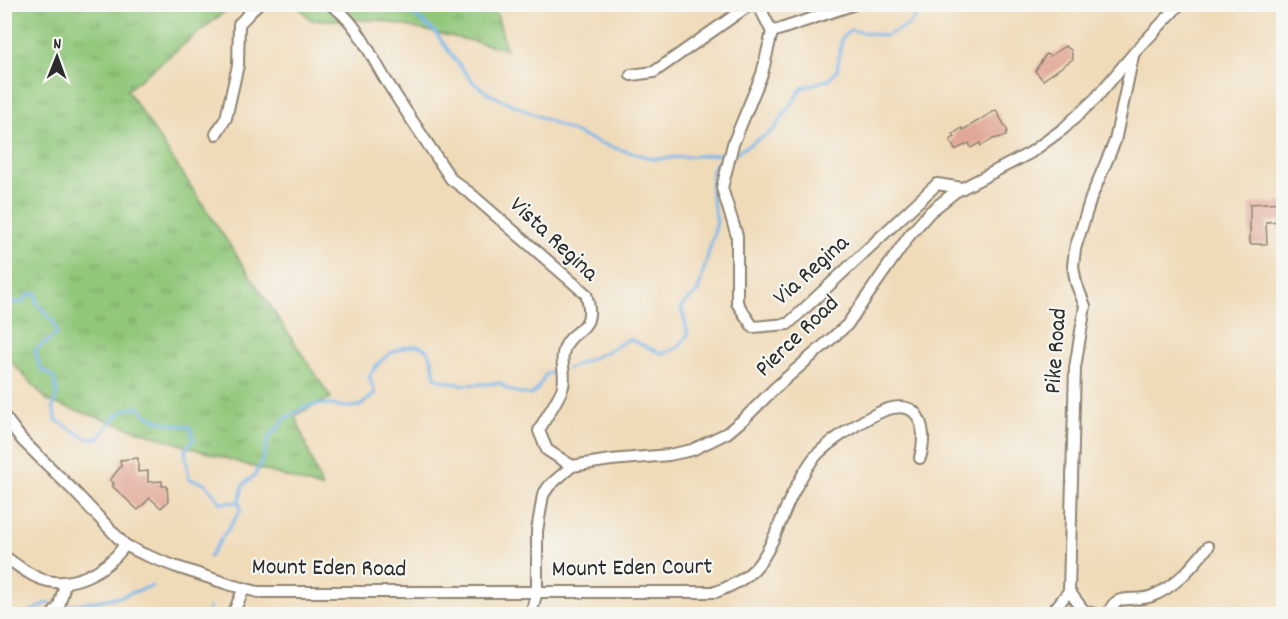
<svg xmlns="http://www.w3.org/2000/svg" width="1288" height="619" viewBox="0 0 1288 619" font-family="Dekko,sans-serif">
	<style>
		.grass { fill: url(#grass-tufts); stroke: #5e7952; stroke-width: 1.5 }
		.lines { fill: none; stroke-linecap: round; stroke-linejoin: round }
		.stream { stroke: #78b6eb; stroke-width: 3 }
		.building { fill: #e1a797 }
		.minor-casing { stroke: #8e8372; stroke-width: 14 }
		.minor { stroke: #fff; stroke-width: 10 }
		.labels { text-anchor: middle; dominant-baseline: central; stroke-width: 4.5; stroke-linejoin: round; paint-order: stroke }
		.street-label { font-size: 24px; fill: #2b2b2b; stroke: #f6f6f2 }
	</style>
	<defs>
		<pattern id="grass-tufts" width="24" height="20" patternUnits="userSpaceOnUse" patternTransform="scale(1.5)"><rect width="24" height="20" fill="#91c779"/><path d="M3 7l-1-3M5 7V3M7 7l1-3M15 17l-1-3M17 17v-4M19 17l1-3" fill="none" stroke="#77a263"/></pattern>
	</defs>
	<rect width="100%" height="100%" fill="#f6f6f2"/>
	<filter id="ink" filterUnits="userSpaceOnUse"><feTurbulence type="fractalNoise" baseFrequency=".0167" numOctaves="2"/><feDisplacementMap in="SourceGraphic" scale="12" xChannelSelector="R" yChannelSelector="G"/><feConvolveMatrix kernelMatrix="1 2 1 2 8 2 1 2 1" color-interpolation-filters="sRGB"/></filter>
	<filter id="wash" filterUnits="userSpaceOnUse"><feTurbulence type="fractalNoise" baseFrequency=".008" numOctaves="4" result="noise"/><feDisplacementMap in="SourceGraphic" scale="24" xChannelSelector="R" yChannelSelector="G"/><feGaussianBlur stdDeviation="1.35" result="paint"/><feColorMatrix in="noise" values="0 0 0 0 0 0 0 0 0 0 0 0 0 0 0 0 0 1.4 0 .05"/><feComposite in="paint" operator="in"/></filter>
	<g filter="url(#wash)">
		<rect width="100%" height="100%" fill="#f0dbb9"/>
		<g class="grass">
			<path d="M5 4 233 5 127 90 331 398 295 415 322 488 195 449 48 401 5 355Z"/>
			<path d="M297 5H493L496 10 506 49 379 20H311Z"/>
		</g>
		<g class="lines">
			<g class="stream">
				<path d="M400 4 435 32 456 61 474 83 489 94 587 138 611 147 654 159 723 154"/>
				<path d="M735 153 773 131 802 88 830 79 837 70 842 38 850 30 885 36 909 25 926 4"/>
				<path d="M4 291 12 303 24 302 27 295 37 293 36 302 55 324 56 335 35 350 40 368 54 378 57 394 53 407 56 420 88 439 99 438C111 422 117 409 138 407 151 422 171 424 190 427L194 439 185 450 189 479 205 483 221 503 239 502 243 485 255 475 263 459 268 439 285 419 307 406 324 404 347 407 360 406 375 394 369 376C373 371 376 365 381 361 391 351 419 337 429 353 433 359 434 370 435 377 456 388 477 384 500 383 508 392 519 393 531 395L537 390 546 374 560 371"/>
				<path d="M567 369 608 351 629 339 663 354 679 347 688 334 681 307 698 291 717 222 711 193 712 169 725 154"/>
				<path d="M209 557 241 510 239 503"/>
				<path d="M67 606 119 597 152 586"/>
				<path d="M26 614 50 602"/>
				<path d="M209 614V607"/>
			</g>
		</g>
		<g id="blocks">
			<g class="building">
				<path d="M1065 46 1071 50 1073 59 1043 80 1035 71 1046 54 1050 56Z"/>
				<path d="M996 110 1007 130 1006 136 993 139 981 146 980 143 971 148 969 143 955 150 950 140 955 137 953 134 962 128 963 130Z"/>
				<path d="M1284 202V221L1266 222 1267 244H1250V204Z"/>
				<path d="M138 458V472L148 471V482L162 481V486H167L168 501 161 508 150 498 138 510 112 486 114 484 110 480 121 466 120 460Z"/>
			</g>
		</g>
	</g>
	<g filter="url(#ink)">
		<use href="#blocks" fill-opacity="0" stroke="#8e8372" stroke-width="1.5"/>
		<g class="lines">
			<g class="minor-casing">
				<g id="minor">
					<path d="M330 4C358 22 370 55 387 82 408 115 430 147 451 179L471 194 586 294C599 337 568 325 563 354 561 364 566 376 563 386 561 396 544 419 539 431L547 450 572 466"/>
					<path d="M758 4 772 32 762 74 733 144 722 188 737 236V303L753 327 788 324 937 184 962 188"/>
					<path d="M772 32 855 4"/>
					<path d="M631 75 654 72 751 4"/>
					<path d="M216 134 226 118 238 65 239 24 258 4"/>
					<path d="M4 416 23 441 73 490 125 545 143 554 174 566 231 585 258 592H716C734 585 752 576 763 558 776 538 782 515 792 495 798 483 805 470 813 459 827 442 865 418 885 410 897 406 911 405 918 417 925 430 924 444 920 458"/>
					<path d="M4 556C14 563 25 572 36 577 68 592 106 572 125 545"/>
					<path d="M53 614 59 606 65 584"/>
					<path d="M233 614 244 588"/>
					<path d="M531 614 537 591V531L543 495 549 486 572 466 611 460 669 455 692 450 727 433 745 418 775 388 847 325 909 236 930 212 955 192 1030 153 1063 129 1096 98 1134 53 1180 4"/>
					<path d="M1051 614 1069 591"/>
					<path d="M1094 614 1084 611 1069 591 1075 368 1085 306 1076 283 1073 266 1075 249 1091 198 1115 141 1133 56"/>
					<path d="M1109 614C1114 591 1135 603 1152 596 1175 587 1193 566 1208 547"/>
				</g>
			</g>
			<use href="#minor" class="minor"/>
		</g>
	</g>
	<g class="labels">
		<g class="street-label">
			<text transform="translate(553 240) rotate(43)">Vista Regina</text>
			<text transform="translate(812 271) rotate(-42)">Via Regina</text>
			<text transform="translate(798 337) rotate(-44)">Pierce Road</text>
			<text transform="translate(1057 351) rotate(-86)">Pike Road</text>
			<text transform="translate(329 569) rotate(1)">Mount Eden Road</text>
			<text transform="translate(632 569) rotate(-1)">Mount Eden Court</text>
		</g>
	</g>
	<rect width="1288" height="619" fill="none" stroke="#f6f6f2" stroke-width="24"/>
	<g transform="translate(57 57) rotate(1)" stroke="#f6f6f2" stroke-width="4.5" paint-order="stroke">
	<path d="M0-4.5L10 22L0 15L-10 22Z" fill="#2b2b2b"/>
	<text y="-9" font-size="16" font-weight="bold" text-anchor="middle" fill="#2b2b2b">N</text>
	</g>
</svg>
